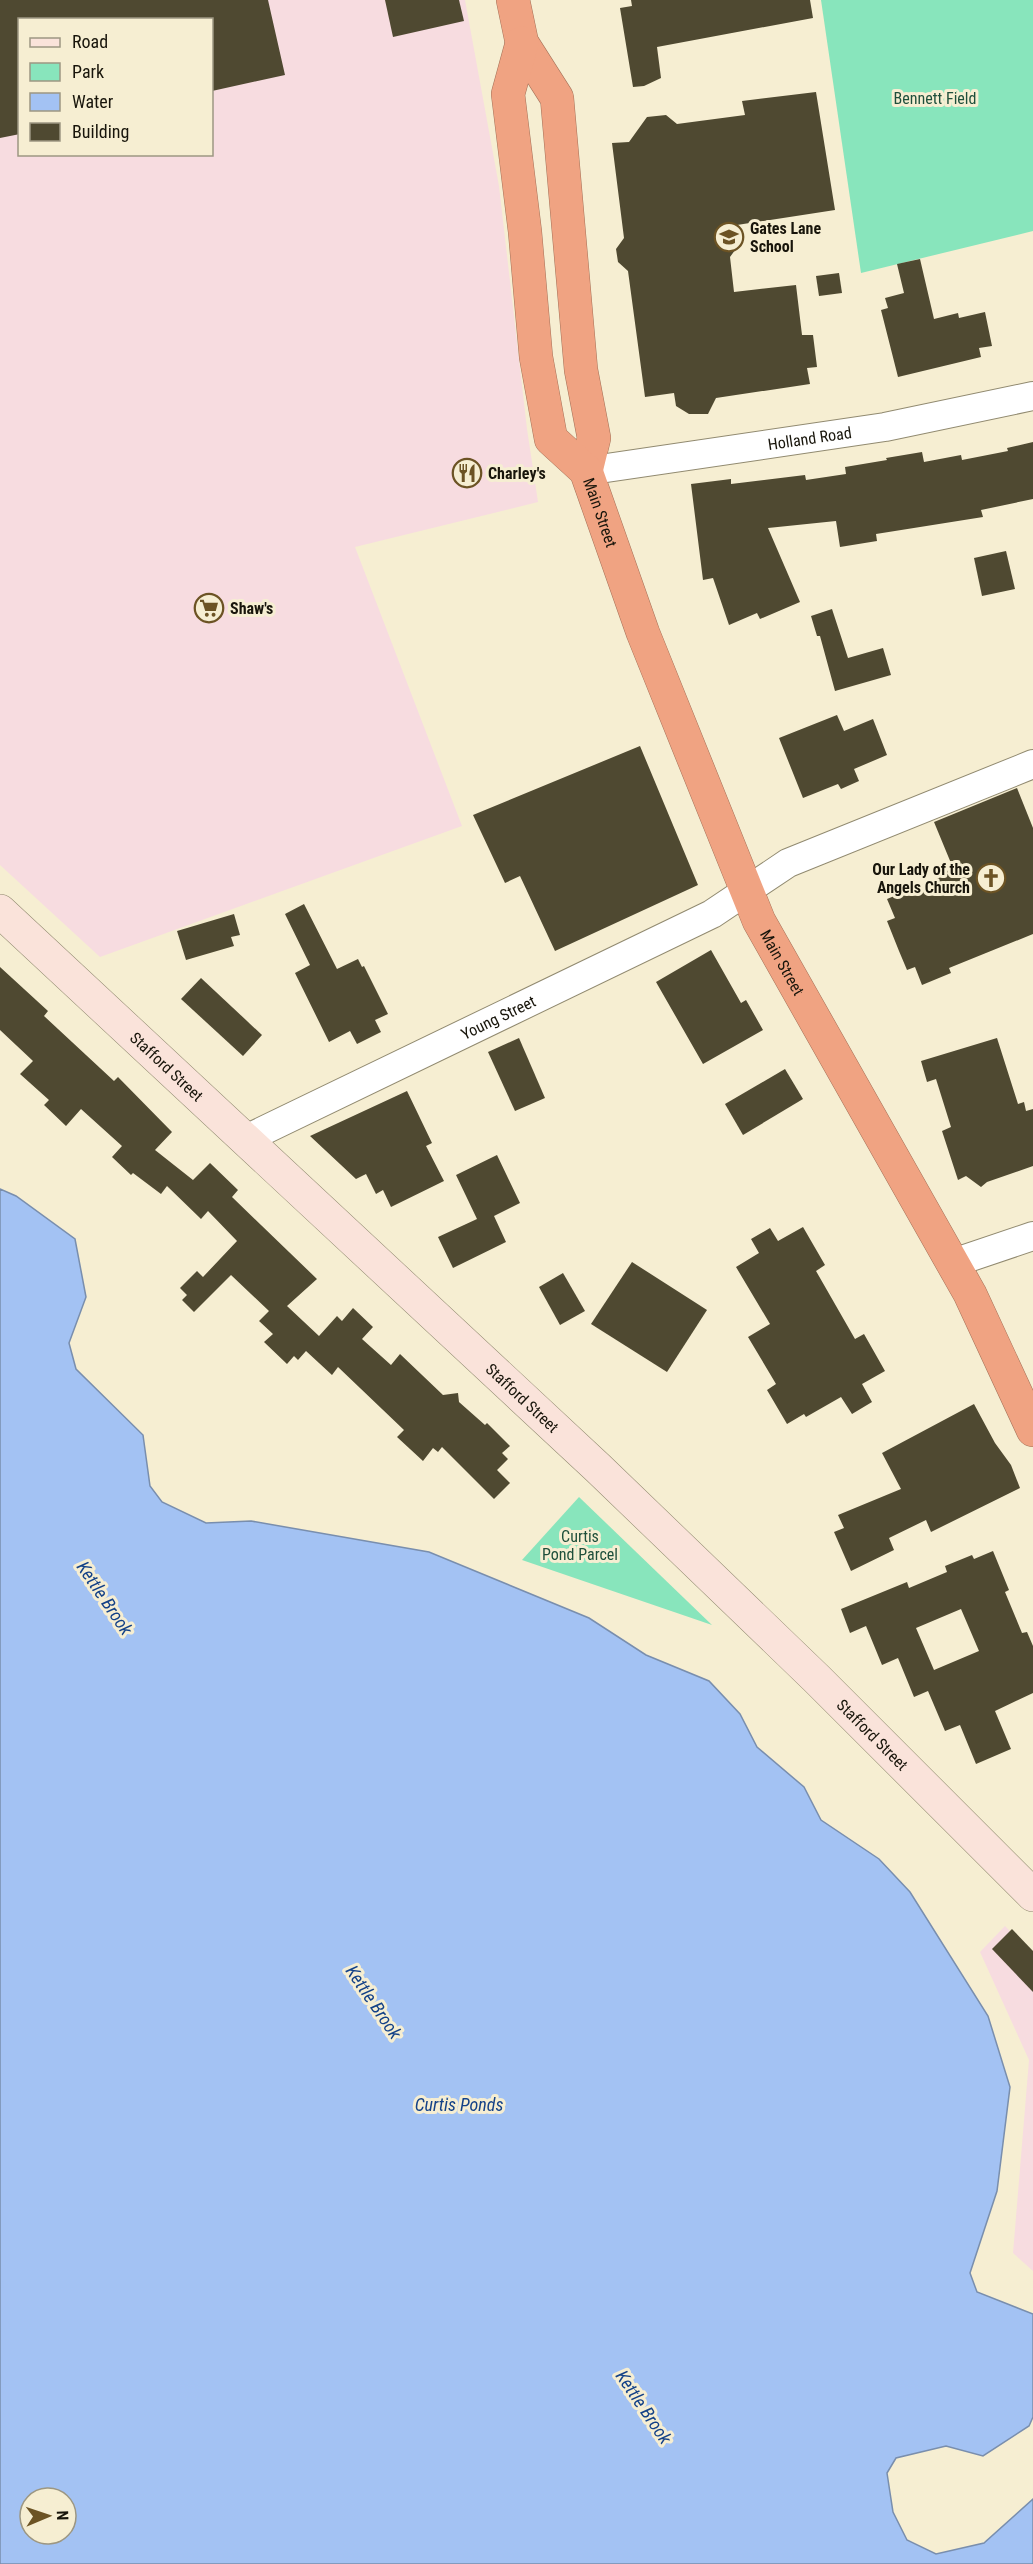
<svg xmlns="http://www.w3.org/2000/svg" width="1033" height="2564" viewBox="0 0 1033 2564" font-family="'Roboto Condensed',sans-serif">
	<style>
		.commercial { fill: #f7dce0; fill-rule: evenodd }
		.green { fill: #88e5bc }
		.water { fill: #a3c2f3; stroke: #798ead; stroke-width: 1.5; fill-rule: evenodd }
		.building { fill: #4f4931; fill-rule: evenodd }
		.lines { fill: none; stroke-linecap: round; stroke-linejoin: round }
		.street-casing { stroke: #918a70; stroke-width: 30 }
		.secondary-casing { stroke: #918a70; stroke-width: 34 }
		.highway-casing { stroke: #a47158; stroke-width: 34 }
		.street { stroke: #fff; stroke-width: 28 }
		.secondary { stroke: #fae3da; stroke-width: 33 }
		.highway { stroke: #f0a382; stroke-width: 33 }
		.labels { text-anchor: middle; dominant-baseline: central; stroke-width: 6; stroke-linejoin: round; paint-order: stroke }
		.park-label { font-size: 16px; fill: #1e4f3b; stroke: #f6eed2 }
		.poi-label { font-size: 16px; font-weight: bold; fill: #18150b; stroke: #f6eed2; text-anchor: start }
		.street-label { font-size: 16px; fill: #18150b; stroke: #f6eed2 }
		.water-label { font-size: 18px; font-style: italic; fill: #134187; stroke: #f6eed2 }
	</style>
	<rect width="100%" height="100%" fill="#f6eed2"/>
	<g class="commercial">
		<path d="M0 0H465L499 186 527 429 538 502 355 547 462 826 100 957 0 865ZM20 20H212V154H20Z"/>
		<path d="M1005 1926 1033 1955V2271L1013 2253 1029 2060 980 1952Z"/>
	</g>
	<g class="green">
		<path d="M821 0H1033V231L861 273Z"/>
		<path d="M579 1497 712 1625 522 1560Z"/>
	</g>
	<path class="water" d="M0 1189 16 1196 75 1239 86 1297 69 1343 76 1369 143 1435 150 1486 162 1502 206 1523 251 1521 429 1552 589 1618 646 1655 709 1681 740 1714 757 1747 804 1787 821 1820 879 1859 910 1892 988 2016 1010 2087 997 2191 970 2273 977 2292 1033 2314V2417L1029 2426 983 2456 946 2446 896 2458 887 2473 893 2512 907 2540 936 2554 984 2543 1033 2499V2564H0ZM30 2498H66V2534H30Z"/>
	<g class="building">
		<path d="M0 0H268L285 75 212 91V20H20V134L0 138Z"/>
		<path d="M385 0H459L464 21 393 37Z"/>
		<path d="M631 0H810L813 18 657 47 661 78 644 86 633 87 620 8 632 6Z"/>
		<path d="M816 92 835 210 737 225 738 246 730 257 734 292 796 285 802 335H813L817 367 807 368 810 384 716 398 708 414H689L676 406 674 393 645 397 628 271 618 262 616 249 624 238 612 143 629 142 647 117 666 115 677 124 745 115 742 101Z"/>
		<path d="M920 259 934 319 958 313 959 318 985 312 992 346 979 348 981 357 898 377 881 310 888 308 885 298 904 293 897 264Z"/>
		<path d="M839 273 842 293 819 296 816 276Z"/>
		<path d="M1033 442V499L981 510 983 517 876 534 877 541 840 547 836 521 768 528 800 602 760 619 757 613 729 625 713 578 703 580 691 484 731 479V484L805 475 806 480 846 474 845 467 887 460 886 458 922 452 924 462 961 455 962 460 1008 451 1007 448Z"/>
		<path d="M1006 551 1015 589 982 596 974 558Z"/>
		<path d="M832 609 848 658 883 648 891 675 835 691 820 636H817L811 616Z"/>
		<path d="M837 715 844 731 873 719 887 755 854 769 859 781 841 789 838 784 803 798 779 738Z"/>
		<path d="M640 746 698 885 555 951 520 876 505 883 473 815Z"/>
		<path d="M1017 788 1033 828V934L949 968 951 973 922 985 915 967 907 970 899 951 887 921 895 918 887 899 948 874 947 871 953 868 934 822Z"/>
		<path d="M304 904 337 969 358 959 362 967 364 966 388 1014 375 1020 381 1032 357 1044 350 1031 329 1042 295 973 310 965 285 914Z"/>
		<path d="M234 914 240 935 231 937 234 946 186 960 177 931Z"/>
		<path d="M711 950 741 1003 746 1000 763 1030 703 1064 656 982Z"/>
		<path d="M0 967 48 1011 44 1016 114 1081 118 1077 172 1132 155 1150 193 1180 210 1163 238 1190 232 1197 317 1279 287 1306 319 1336 337 1316 342 1321 353 1308 373 1327 362 1339 391 1365 400 1354 443 1395 458 1393 459 1402 485 1425 487 1423 510 1446 502 1453 508 1459 497 1470 510 1483 494 1499 442 1447 438 1452 433 1448 423 1461 397 1437 404 1430 338 1367 332 1375 306 1351 298 1360 294 1356 287 1364 264 1342 273 1334 259 1321 269 1311 231 1275 194 1312 182 1300 187 1295 180 1288 197 1271 203 1277 237 1241 208 1211 201 1219 167 1186 161 1194 133 1173 131 1175 112 1157 122 1146 81 1109 66 1126 44 1105 49 1100 20 1074 33 1061 0 1030Z"/>
		<path d="M201 978 262 1035 243 1056 181 999Z"/>
		<path d="M519 1038 545 1098 515 1111 488 1052Z"/>
		<path d="M997 1038 1018 1104 1024 1102 1026 1111 1033 1109V1166L987 1182 981 1187 966 1176 958 1180 942 1131 951 1127 936 1079 927 1082 921 1061Z"/>
		<path d="M785 1069 803 1099 743 1135 725 1104Z"/>
		<path d="M407 1091 432 1143 426 1146 444 1181 391 1207 383 1190 376 1194 366 1174 356 1179 310 1136Z"/>
		<path d="M497 1155 520 1203 494 1216 506 1242 453 1268 438 1237 477 1219 456 1175Z"/>
		<path d="M803 1227 825 1265 816 1271 855 1339 864 1334 885 1371 862 1384 872 1402 852 1414 841 1397 806 1417 804 1414 787 1424 767 1390 776 1384 748 1337 770 1324 736 1267 759 1253 751 1239 770 1228 778 1241Z"/>
		<path d="M632 1262 707 1310 667 1372 591 1324Z"/>
		<path d="M563 1273 585 1311 560 1325 539 1287Z"/>
		<path d="M974 1404 995 1443 1011 1465 1020 1488 931 1532 926 1520 889 1538 894 1550 851 1571 834 1532 844 1528 838 1515 901 1489 882 1453Z"/>
		<path d="M993 1551 1009 1590 1005 1592 1022 1633 1027 1632 1033 1646V1693L995 1711 1011 1749 976 1764 960 1725 945 1731 928 1691 914 1697 898 1658 882 1665 866 1626 850 1633 841 1609 907 1582 909 1588 947 1572 945 1566 972 1555 974 1559ZM961 1609 979 1651 934 1670 916 1628Z"/>
		<path d="M1012 1929 1033 1951V1992L992 1949Z"/>
	</g>
	<g class="lines">
		<g class="street-casing">
			<g id="street">
				<path id="s1" d="M586 471 885 427 1033 396"/>
				<path id="s2" d="M246 1139 712 914 788 863 1033 764"/>
				<path d="M953 1263 1033 1236"/>
			</g>
		</g>
		<g class="secondary-casing">
			<g id="secondary">
				<path id="s3" d="M0 911 598 1468 817 1679 1033 1895"/>
			</g>
		</g>
		<g class="highway-casing">
			<g id="highway">
				<path d="M513 0 522 43 557 98 581 370 594 438 586 471"/>
				<path id="s4" d="M522 43 508 94 525 232 536 357 551 439 586 471 643 633 759 921 970 1294 1033 1430"/>
			</g>
		</g>
		<use href="#street" class="street"/>
		<use href="#secondary" class="secondary"/>
		<use href="#highway" class="highway"/>
	</g>
	<defs>
		<g id="school-ring" transform="scale(1.5)"><circle r="9.5" fill="#f6eed2" stroke="#6c5324" stroke-width="1.5"/><path d="M0-5L7-2L0 1L-7-2ZM-4 1L0 2.5L4 1V4Q0 6-4 4Z" fill="#6c5324"/></g>
		<g id="restaurant-ring" transform="scale(1.5)"><circle r="9.5" fill="#f6eed2" stroke="#6c5324" stroke-width="1.5"/><path d="M-5-6h1v4h1v-4h1v4h1v-4h1v5L-1.5 .5V6h-2V.5L-5-1ZM5-6V6H3V1.5H1.5Q1.5-4 5-6Z" fill="#6c5324"/></g>
		<g id="supermarket-ring" transform="scale(1.5)"><circle r="9.5" fill="#f6eed2" stroke="#6c5324" stroke-width="1.5"/><path d="M-6-5.5h2.5l.6 2H6L4.5 2H-2.5L-4.4-4H-6ZM-1.5 3.2a1.3 1.3 0 1 0 .1 0ZM3 3.2a1.3 1.3 0 1 0 .1 0Z" fill="#6c5324"/></g>
		<g id="church-ring" transform="scale(1.5)"><circle r="9.5" fill="#f6eed2" stroke="#6c5324" stroke-width="1.5"/><path d="M-1.2-6h2.4v3.5h3.3v2.4h-3.3V6h-2.4V-.1h-3.3v-2.4h3.3Z" fill="#6c5324"/></g>
	</defs>
	<g fill-rule="evenodd">
		<use href="#school-ring" x="729" y="237"/>
		<use href="#restaurant-ring" x="467" y="473"/>
		<use href="#supermarket-ring" x="209" y="608"/>
		<use href="#church-ring" x="991" y="878"/>
	</g>
	<g class="labels">
		<g class="park-label">
			<text x="935" y="98">Bennett Field</text>
			<text x="580" y="1536">Curtis<tspan x="580" dy="18">Pond Parcel</tspan></text>
		</g>
		<g class="poi-label">
			<text x="750" y="228">Gates Lane<tspan x="750" dy="18">School</tspan></text>
			<text x="488" y="473">Charley's</text>
			<text x="230" y="608">Shaw's</text>
			<text x="970" y="869" text-anchor="end">Our Lady of the<tspan x="970" dy="18">Angels Church</tspan></text>
		</g>
		<g class="street-label">
			<text stroke="none"><textPath href="#s1" startOffset="226">Holland Road</textPath></text>
			<text stroke="none"><textPath href="#s4" startOffset="492">Main Street</textPath></text>
			<text stroke="none"><textPath href="#s4" startOffset="978">Main Street</textPath></text>
			<text stroke="none"><textPath href="#s2" startOffset="280">Young Street</textPath></text>
			<text stroke="none"><textPath href="#s3" startOffset="228">Stafford Street</textPath></text>
			<text stroke="none"><textPath href="#s3" startOffset="714">Stafford Street</textPath></text>
			<text stroke="none"><textPath href="#s3" startOffset="1200">Stafford Street</textPath></text>
		</g>
		<g class="water-label">
			<text transform="translate(105 1598) rotate(56)">Kettle Brook</text>
			<text transform="translate(374 2002) rotate(56)">Kettle Brook</text>
			<text x="459" y="2104">Curtis Ponds</text>
			<text transform="translate(644 2407) rotate(56)">Kettle Brook</text>
		</g>
	</g>
	<rect x="18" y="18" width="195" height="138" fill="#f6eed2" stroke="#9d9782" stroke-width="1.5"/>
	<rect x="30" y="38" width="30" height="9" fill="#fae3da" stroke="#9d9782" stroke-width="1.5"/>
	<text x="72" y="48" font-size="18" fill="#18150b">Road</text>
	<rect x="30" y="63" width="30" height="18" fill="#88e5bc" stroke="#9d9782" stroke-width="1.5"/>
	<text x="72" y="78" font-size="18" fill="#18150b">Park</text>
	<rect x="30" y="93" width="30" height="18" fill="#a3c2f3" stroke="#9d9782" stroke-width="1.5"/>
	<text x="72" y="108" font-size="18" fill="#18150b">Water</text>
	<rect x="30" y="123" width="30" height="18" fill="#4f4931" stroke="#9d9782" stroke-width="1.5"/>
	<text x="72" y="138" font-size="18" fill="#18150b">Building</text>
	<g transform="translate(48 2516) rotate(88)"><circle r="28" fill="#f6eed2" stroke="#9d9782" stroke-width="1.5"/>
	<path d="M0-4.5L10 22L0 15L-10 22Z" fill="#6c5324"/>
	<text y="-9" font-size="16" font-weight="bold" text-anchor="middle" fill="#18150b">N</text>
	</g>
</svg>
